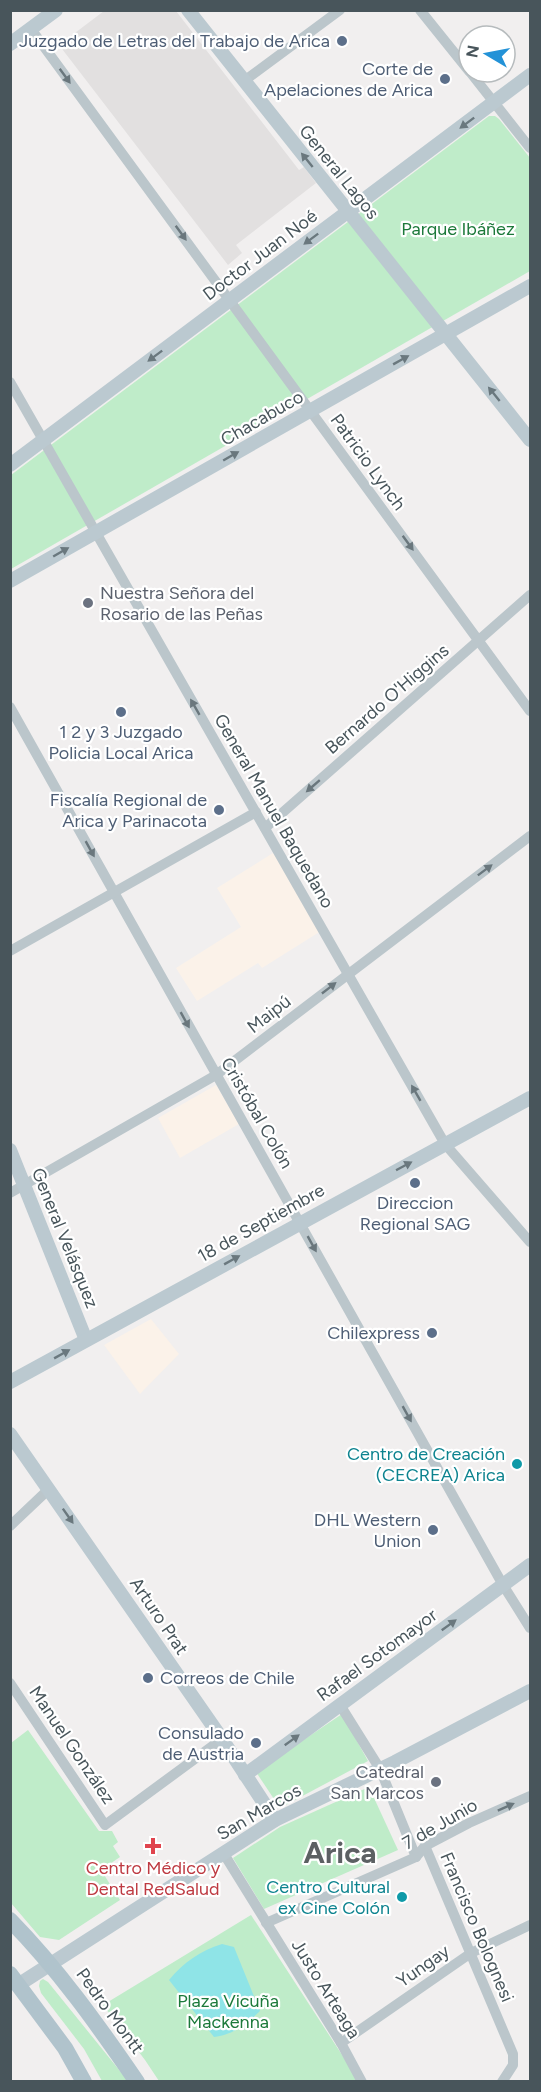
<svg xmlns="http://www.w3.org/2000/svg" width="541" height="2092" viewBox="0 0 541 2092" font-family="Figtree,sans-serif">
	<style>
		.commercial { fill: #fbf2e9 }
		.education { fill: #e2e0e0 }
		.green { fill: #bfecc9 }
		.water { fill: #8fe4e7 }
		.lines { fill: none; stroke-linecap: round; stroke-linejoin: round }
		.street { stroke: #bbc6cb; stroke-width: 10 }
		.secondary { stroke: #bbc9d0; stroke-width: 14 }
		.primary { stroke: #b0c3cc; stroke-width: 16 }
		.oneway { fill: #6a777d }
		.oneway2 { fill: #6a787e }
		.service-dot { fill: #5c6f8a; stroke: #fff; stroke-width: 2 }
		.worship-dot { fill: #6b7280; stroke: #fff; stroke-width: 2 }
		.culture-dot { fill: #0f9aa8; stroke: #fff; stroke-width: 2 }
		.health-dot { fill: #e0444e; stroke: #fff; stroke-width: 2 }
		.labels { text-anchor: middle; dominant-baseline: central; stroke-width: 4.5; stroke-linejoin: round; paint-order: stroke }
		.service-label { font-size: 18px; fill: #4e5e75; stroke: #fff; text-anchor: end }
		.street-label { font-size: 18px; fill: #48555b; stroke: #fff }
		.park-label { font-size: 18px; fill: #1c793a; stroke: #fff }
		.worship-label { font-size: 18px; fill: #5b616d; stroke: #fff; text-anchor: start }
		.culture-label { font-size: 18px; fill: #0d838f; stroke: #fff; text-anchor: end }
		.health-label { font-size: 18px; fill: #be3a42; stroke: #fff }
		.town-label { font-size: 30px; font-weight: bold; fill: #5c6063; stroke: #fff }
	</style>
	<rect width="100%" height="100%" fill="#f1efef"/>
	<g class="commercial">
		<path d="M273 853 321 931 262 968 258 963 197 1001 176 968 241 927 217 888Z"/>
		<path d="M216 1085 239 1124 180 1158 158 1118Z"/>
		<path d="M151 1319 179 1354 140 1394 104 1345Z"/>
	</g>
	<path class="education" d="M104 11H176L299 170 304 167 316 183 236 245 242 253 228 265 59 45Z"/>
	<g class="green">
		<path d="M489 116H495L499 119 530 158V271L11 569V475Z"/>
		<path d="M342 1714 368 1761 280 1808 256 1772Z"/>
		<path d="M28 1730 99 1831H112L118 1842 113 1846 120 1857 101 1870 120 1900 59 1940 40 1937 11 1903V1743Z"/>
		<path d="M369 1787 398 1850 264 1909 233 1858 280 1827Z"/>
		<path d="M251 1915 359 2081H159L145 2060 103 2005Z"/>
		<path d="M43 1979 48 1982 128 2081H102L84 2049 41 1993 39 1986 40 1981Z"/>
	</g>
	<path class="water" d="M222 1944 234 1947 260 2011C247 2023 233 2035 214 2037L169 1980C184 1962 200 1951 222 1944Z"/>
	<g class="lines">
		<g class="street">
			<path d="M420 10 469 71"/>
			<path d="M31 29 530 711"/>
			<path d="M470 72 530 148"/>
			<path d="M244 81 340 10"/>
			<path d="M10 382 445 1144 530 1242"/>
			<path d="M10 707 503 1585 530 1628"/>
			<path d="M265 828 530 595"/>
			<path d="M10 951 256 812"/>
			<path d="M10 1193 216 1075 530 836"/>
			<path d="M10 1526 49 1489"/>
			<path d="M10 1683 105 1825 222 1739"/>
			<path d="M340 1705 380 1769 416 1857"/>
			<path d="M425 1846 513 2054V2065L502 2082"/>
			<path d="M224 1854 341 2043 362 2082"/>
			<path d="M266 1923 416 1857 425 1846 469 1823 530 1796"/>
			<path d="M341 2043 471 1953 530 1925"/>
		</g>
		<g class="secondary">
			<path d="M188 10 530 440"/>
			<path d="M10 44 56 10"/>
			<path d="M10 465 530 75"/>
			<path d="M10 581 530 286"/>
			<path d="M10 1150 86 1340"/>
			<path d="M10 1382 530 1098"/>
			<path d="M10 1434 222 1739 275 1820"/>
			<path d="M245 1775 530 1565"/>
			<path d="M18 1985 275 1820 395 1762 530 1691"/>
		</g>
		<g class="primary">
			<path d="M10 1920C58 1969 98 2025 137 2082"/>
			<path d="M10 1974 65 2048 84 2082"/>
		</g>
	</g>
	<defs><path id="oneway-solid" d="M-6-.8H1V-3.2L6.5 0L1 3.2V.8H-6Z" transform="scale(1.5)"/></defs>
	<g class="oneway">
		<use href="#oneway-solid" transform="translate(65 76) rotate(54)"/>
		<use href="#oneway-solid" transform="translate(181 233) rotate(54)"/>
		<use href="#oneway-solid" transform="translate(408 543) rotate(54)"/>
		<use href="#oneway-solid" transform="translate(195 707) rotate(-120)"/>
		<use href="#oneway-solid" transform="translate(313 786) rotate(139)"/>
		<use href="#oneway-solid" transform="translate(90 849) rotate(61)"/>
		<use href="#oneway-solid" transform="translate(485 870) rotate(-37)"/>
		<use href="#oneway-solid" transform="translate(329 988) rotate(-38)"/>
		<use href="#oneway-solid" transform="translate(185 1020) rotate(61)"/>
		<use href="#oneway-solid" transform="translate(416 1093) rotate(-120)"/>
		<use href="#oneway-solid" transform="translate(312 1244) rotate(61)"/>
		<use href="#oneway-solid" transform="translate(407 1414) rotate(61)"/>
		<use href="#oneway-solid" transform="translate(506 1807) rotate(-24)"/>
	</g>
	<g class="oneway2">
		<use href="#oneway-solid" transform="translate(467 123) rotate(143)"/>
		<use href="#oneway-solid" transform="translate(307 160) rotate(-129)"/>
		<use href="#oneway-solid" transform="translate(311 239) rotate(143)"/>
		<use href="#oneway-solid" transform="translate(155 356) rotate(143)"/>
		<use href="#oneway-solid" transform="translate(401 360) rotate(-29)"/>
		<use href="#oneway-solid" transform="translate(494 394) rotate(-129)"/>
		<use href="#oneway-solid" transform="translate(231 456) rotate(-30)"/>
		<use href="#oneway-solid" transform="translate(61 552) rotate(-30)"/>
		<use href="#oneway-solid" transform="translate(404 1166) rotate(-28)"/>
		<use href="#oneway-solid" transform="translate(232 1260) rotate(-29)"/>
		<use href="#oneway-solid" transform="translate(62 1354) rotate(-29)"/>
		<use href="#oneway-solid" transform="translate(68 1516) rotate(55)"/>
		<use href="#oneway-solid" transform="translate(449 1625) rotate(-36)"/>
		<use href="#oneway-solid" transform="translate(292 1740) rotate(-36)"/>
	</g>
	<g class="service-dot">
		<circle cx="342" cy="41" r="6"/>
		<circle cx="445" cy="79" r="6"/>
		<circle cx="121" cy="712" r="6"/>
		<circle cx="219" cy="810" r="6"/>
		<circle cx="415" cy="1183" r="6"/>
		<circle cx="432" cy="1333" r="6"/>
		<circle cx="433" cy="1530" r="6"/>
		<circle cx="148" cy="1678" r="6"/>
		<circle cx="256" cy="1743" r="6"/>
	</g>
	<g class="worship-dot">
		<circle cx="88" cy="603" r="6"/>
		<circle cx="436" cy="1782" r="6"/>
	</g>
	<g class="culture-dot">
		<circle cx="517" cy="1464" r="6"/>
		<circle cx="402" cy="1897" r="6"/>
	</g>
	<path class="health-dot" d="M150 1837h6v6h6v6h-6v6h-6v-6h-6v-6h6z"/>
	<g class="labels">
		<g class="service-label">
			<text x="330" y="41">Juzgado de Letras del Trabajo de Arica</text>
			<text x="433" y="69">Corte de<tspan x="433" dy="21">Apelaciones de Arica</tspan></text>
			<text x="121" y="732" text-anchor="middle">1 2 y 3 Juzgado<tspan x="121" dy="21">Policia Local Arica</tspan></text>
			<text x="207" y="800">Fiscalía Regional de<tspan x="207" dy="21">Arica y Parinacota</tspan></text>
			<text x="415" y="1203" text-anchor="middle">Direccion<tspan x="415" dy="21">Regional SAG</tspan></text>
			<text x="420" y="1333">Chilexpress</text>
			<text x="421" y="1520">DHL Western<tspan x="421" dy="21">Union</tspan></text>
			<text x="160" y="1678" text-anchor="start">Correos de Chile</text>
			<text x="244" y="1733">Consulado<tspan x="244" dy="21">de Austria</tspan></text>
		</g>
		<g class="street-label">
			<text transform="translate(339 172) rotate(51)">General Lagos</text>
			<text transform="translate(260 255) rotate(-37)">Doctor Juan Noé</text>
			<text transform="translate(262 418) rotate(-30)">Chacabuco</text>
			<text transform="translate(368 462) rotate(54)">Patricio Lynch</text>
			<text transform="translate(387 699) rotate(-41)">Bernardo O'Higgins</text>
			<text transform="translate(274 811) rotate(60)">General Manuel Baquedano</text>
			<text transform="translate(269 1014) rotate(-38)">Maipú</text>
			<text transform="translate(257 1113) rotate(60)">Cristóbal Colón</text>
			<text transform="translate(261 1223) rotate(-29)">18 de Septiembre</text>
			<text transform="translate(65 1238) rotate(68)">General Velásquez</text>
			<text transform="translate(159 1616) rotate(56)">Arturo Prat</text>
			<text transform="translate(377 1655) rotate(-36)">Rafael Sotomayor</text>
			<text transform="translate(72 1745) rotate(56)">Manuel González</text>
			<text transform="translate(259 1812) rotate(-30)">San Marcos</text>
			<text transform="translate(440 1824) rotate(-30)">7 de Junio</text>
			<text transform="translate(477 1927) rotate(67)">Francisco Bolognesi</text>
			<text transform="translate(423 1966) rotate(-35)">Yungay</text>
			<text transform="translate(326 1989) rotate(58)">Justo Arteaga</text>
			<text transform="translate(110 2011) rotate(54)">Pedro Montt</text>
		</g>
		<g class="park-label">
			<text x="458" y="229">Parque Ibáñez</text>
			<text x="228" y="2001">Plaza Vicuña<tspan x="228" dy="21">Mackenna</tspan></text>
		</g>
		<g class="worship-label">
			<text x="100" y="593">Nuestra Señora del<tspan x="100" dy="21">Rosario de las Peñas</tspan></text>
			<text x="424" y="1772" text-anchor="end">Catedral<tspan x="424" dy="21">San Marcos</tspan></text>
		</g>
		<g class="culture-label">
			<text x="505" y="1454">Centro de Creación<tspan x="505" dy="21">(CECREA) Arica</tspan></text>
			<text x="390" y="1887">Centro Cultural<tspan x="390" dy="21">ex Cine Colón</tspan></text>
		</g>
		<g class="health-label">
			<text x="153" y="1868">Centro Médico y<tspan x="153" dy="21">Dental RedSalud</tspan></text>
		</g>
		<g class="town-label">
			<text x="340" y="1852">Arica</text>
		</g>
	</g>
	<rect width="541" height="2092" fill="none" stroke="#48555b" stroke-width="24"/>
	<g transform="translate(487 54) rotate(280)"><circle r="28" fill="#ffffff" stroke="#b6bbbd" stroke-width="1.5"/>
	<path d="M0-4.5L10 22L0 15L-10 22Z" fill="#2392d7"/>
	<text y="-9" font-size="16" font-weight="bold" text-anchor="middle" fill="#48555b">N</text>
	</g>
</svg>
